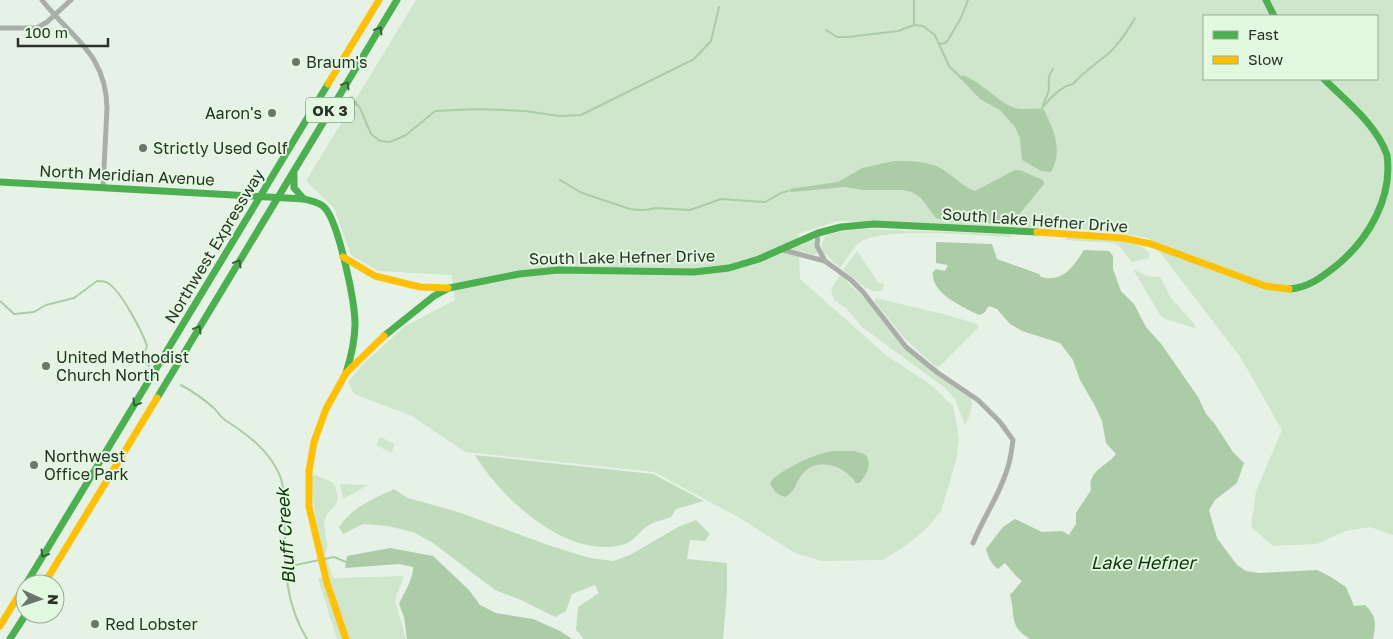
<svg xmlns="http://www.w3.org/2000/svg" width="1393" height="639" viewBox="0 0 1393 639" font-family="'Golos Text',sans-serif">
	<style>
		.green { fill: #cfe6cc; fill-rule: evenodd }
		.forest { fill: #c0dcbd }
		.water { fill: #accba7 }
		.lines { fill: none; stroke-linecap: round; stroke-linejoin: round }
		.stream { stroke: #accba7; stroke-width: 2 }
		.street { stroke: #a9aea8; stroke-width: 5 }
		.fast { stroke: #4caf50; stroke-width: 7 }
		.slow { stroke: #ffc107; stroke-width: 7 }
		.oneway { stroke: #365e37 }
		.poi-dot { fill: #6c756b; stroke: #e3f8e0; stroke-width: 2 }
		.labels { text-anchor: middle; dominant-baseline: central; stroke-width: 4; stroke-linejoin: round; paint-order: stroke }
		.shield { fill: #e3f8e0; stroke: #626d60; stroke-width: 1 }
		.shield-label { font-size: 15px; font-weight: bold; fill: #2a3229 }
		.poi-label { font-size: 16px; fill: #2a3229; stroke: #e3f8e0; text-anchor: start }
		.street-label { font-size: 16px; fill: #2a3229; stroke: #e3f8e0 }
		.water-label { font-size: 18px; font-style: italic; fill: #0c3607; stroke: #e3f8e0 }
	</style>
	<rect width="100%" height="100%" fill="#e7f2e6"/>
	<g class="green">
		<path d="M416 0H1393V535L1370 527 1345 531 1317 544 1273 546 1251 527 1256 491 1282 430 1241 358 1149 238 1100 230 1017 228 838 221 798 234 799 244 812 239 814 240 817 253 815 255 799 251 800 279 886 355 931 385 953 406 959 438 956 461 941 511 926 529 908 544 883 560 822 561 795 553 738 517 654 472 465 452 412 416 354 394 348 382 363 364 405 326 455 300 452 275 378 271 351 255 334 208 306 181ZM1204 16H1377V79H1204Z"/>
		<path d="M865 229 1009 234 1012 237C981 236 886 227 862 241 853 246 847 259 840 268L823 252 821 244 826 235 843 231Z"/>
		<path d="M1068 237C1087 238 1139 238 1149 253V258L1132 262 1122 249 1114 243 1065 240Z"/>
		<path d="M857 251 878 282 884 284 882 291C867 294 854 278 843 270Z"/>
		<path d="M1133 269 1147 276 1160 277 1171 298 1195 325V328L1165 319 1160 315Z"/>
		<path d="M840 275 866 300 896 338 969 395C975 404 970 416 965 425L955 399 945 388 862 327 846 308 834 300 831 290Z"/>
		<path d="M875 298 943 314 977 324 979 327 941 365 936 367 906 340 875 302Z"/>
		<path d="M380 437 395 444 391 453 376 445Z"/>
		<path d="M315 475 332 482 335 486 338 497 337 503 327 514 324 523 327 546 325 554 333 578 404 576 395 600 406 639H337L318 578H330C320 544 312 511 312 476Z"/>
		<path d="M340 484 368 485 343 499Z"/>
	</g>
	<g class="forest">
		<path d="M475 455 653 474 704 501 676 509 671 517C664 520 655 521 649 525 639 531 634 542 622 545 566 559 501 498 475 455Z"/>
		<path d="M394 489 408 498 458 512 551 546 590 558 613 561 630 555 678 527 696 520 710 534 705 541 690 540 687 559 727 563V591L723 639H584L576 630 578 607 599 593 595 585 572 594 566 611 555 617 521 600 495 590 433 543 413 532 388 526 363 524 343 534 339 527C352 507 373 499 394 489Z"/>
	</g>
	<g class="water">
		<path d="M961 75C977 78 996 100 1012 107 1023 112 1033 106 1044 110 1054 129 1063 152 1051 172L1041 171 1022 160 1020 138 1015 127 1000 110 980 99 963 81Z"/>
		<path d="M894 161C910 161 932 161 945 171 954 177 964 187 975 191L1015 170H1020L1043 180 1044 184 1017 217 1005 224 946 221 936 218 921 198 912 192 902 190H862L845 187 791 192 789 189 838 182 862 168Z"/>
		<path d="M936 242 992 244 997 259 1039 274 1041 277C1063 283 1074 266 1084 250L1109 251 1113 256V269L1121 291 1134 304 1146 327 1162 345 1198 397 1206 414 1214 423 1233 452 1244 463 1237 483 1215 500 1209 510 1217 538 1237 565 1246 571 1259 573 1317 570 1331 577 1346 587 1354 606 1365 605C1377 617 1376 623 1373 639H1030C1008 626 1016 616 1010 595L1022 581 1016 576 1005 563 998 569C991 564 988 557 986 549L1003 527 1015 519 1042 532 1062 531 1069 535 1076 524V513L1091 490C1087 471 1107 466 1116 454L1106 443 1102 421 1094 404 1080 380 1073 360 1060 343 1022 331 1010 324 997 309 989 306 984 313 979 315C963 307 930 293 933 272L936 269 945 271 948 265 936 263Z"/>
		<path d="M833 451H855L866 455C872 465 867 475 859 483H856C846 467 820 456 804 472 796 480 796 492 785 497 777 495 773 490 770 483 774 474 807 458 817 455 822 453 828 452 833 451Z"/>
		<path d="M390 548 433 556 469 590 480 605 496 613 533 619 560 631 572 639H407L404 617 399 604C404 593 414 578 413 567L399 564 345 568 347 556Z"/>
	</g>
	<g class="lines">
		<g class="stream">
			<path d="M914 25V0"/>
			<path d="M826 30 837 37H848L898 31 914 25 923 26 935 35 949 66 962 79"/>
			<path d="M939 44 945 43 948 40 961 18 968 0"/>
			<path d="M352 97 360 108 371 134 380 141 390 142 406 135 435 111 478 109 525 111 559 116 581 115 694 59 711 41 719 7"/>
			<path d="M350 100 358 106"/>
			<path d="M1043 107C1050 98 1062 86 1073 84 1083 72 1097 63 1109 53 1120 43 1127 31 1135 18"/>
			<path d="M1042 109C1043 102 1048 96 1049 89 1049 81 1047 77 1053 69"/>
			<path d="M560 180 582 193 630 209C638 210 648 211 655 208L690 210 721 199 765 202 781 193 788 191"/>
			<path d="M0 301 14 314 34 312 46 305 74 298 97 281C101 281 105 281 108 283 121 291 142 331 147 346L142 359 149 366"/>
			<path d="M181 385C192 391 205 400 215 409 218 413 221 417 225 420 247 434 270 451 280 476 286 493 285 511 285 529 285 569 285 603 307 639"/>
			<path d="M286 567 334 557 346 562"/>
		</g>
		<g class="street">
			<path d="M42 0C72 39 106 53 107 108L103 188"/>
			<path d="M0 28H37L47 22 71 0"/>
			<path d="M818 233 817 246 825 261"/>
			<path d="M779 249 825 261 851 280 863 292 906 347 938 373 978 400 1000 422 1013 440C1012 447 1011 456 1009 463 1002 491 984 516 973 543"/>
		</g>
		<g class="fast">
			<path d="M1266 0 1274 16"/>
			<path d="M294 174V188L304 199"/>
			<path d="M0 182 304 199C311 201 320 202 325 208 339 224 355 302 355 324 355 341 351 357 346 373"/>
			<path d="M1289 289C1308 288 1322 277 1336 266 1368 240 1393 198 1387 155 1377 125 1346 101 1324 79"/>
			<path d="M384 336 434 296 449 288 519 274 558 270 694 272 729 268 759 259 818 233 841 227 874 224 1037 232"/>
			<path d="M157 398 397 0"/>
			<path d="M26 584 328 84"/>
			<path d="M10 639 26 614"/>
		</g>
		<g class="slow">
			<path d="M328 84 379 0"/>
			<path d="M1037 232 1123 238 1151 244 1265 286 1289 289"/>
			<path d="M343 257 375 276 420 287 448 288"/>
			<path d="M44 584 157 398"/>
			<path d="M0 626 25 585"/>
			<path d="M346 639 327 583 309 507V471L314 442 326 409 346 373 384 336"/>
		</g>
	</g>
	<defs><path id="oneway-chevron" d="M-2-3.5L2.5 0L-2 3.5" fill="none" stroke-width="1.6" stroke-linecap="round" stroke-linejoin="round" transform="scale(1.25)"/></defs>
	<g class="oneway">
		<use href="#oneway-chevron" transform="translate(379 30) rotate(-59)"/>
		<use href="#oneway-chevron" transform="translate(346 85) rotate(-59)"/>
		<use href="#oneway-chevron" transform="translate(238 263) rotate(-59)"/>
		<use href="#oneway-chevron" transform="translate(198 329) rotate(-59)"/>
		<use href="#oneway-chevron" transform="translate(136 403) rotate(121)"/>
		<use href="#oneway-chevron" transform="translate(44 554) rotate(121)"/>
	</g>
	<g class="poi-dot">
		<circle cx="296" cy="62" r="5"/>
		<circle cx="272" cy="113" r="5"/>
		<circle cx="143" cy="148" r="5"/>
		<circle cx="46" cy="366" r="5"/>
		<circle cx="34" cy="465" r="5"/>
		<circle cx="95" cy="624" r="5"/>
	</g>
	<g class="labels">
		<rect class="shield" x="306" y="97.5" width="48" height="25" rx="4"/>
		<g class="shield-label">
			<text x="330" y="110">OK 3</text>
		</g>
		<g class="poi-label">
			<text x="306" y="62">Braum's</text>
			<text x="262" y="113" text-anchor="end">Aaron's</text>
			<text x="153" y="148">Strictly Used Golf</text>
			<text x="56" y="357">United Methodist<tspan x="56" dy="18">Church North</tspan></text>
			<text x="44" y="456">Northwest<tspan x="44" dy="18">Office Park</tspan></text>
			<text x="105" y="624">Red Lobster</text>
		</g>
		<g class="street-label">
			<text transform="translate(127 175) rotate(3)">North Meridian Avenue</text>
			<text transform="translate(1035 220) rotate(4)">South Lake Hefner Drive</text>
			<text transform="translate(214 246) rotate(-59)">Northwest Expressway</text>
			<text transform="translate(622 257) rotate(-1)">South Lake Hefner Drive</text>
		</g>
		<g class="water-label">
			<text transform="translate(285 536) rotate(-94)">Bluff Creek</text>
			<text x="1143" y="562">Lake Hefner</text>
		</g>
	</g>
	<rect x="1203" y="15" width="175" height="65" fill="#e3f8e0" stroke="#99a997"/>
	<rect x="1213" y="31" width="25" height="8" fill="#4caf50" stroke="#99a997"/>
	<text x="1248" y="40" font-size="15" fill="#2a3229">Fast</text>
	<rect x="1213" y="56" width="25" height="8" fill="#ffc107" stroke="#99a997"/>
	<text x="1248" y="65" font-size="15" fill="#2a3229">Slow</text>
	<g transform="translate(40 599) rotate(93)"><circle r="24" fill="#e3f8e0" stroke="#99a997"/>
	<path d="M0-4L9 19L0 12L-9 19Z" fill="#6c756b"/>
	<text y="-8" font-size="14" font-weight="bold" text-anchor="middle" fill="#2a3229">N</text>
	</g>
	<path d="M18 38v8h90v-8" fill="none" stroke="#2a3229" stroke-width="2.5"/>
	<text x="25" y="38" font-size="15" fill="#2a3229" stroke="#e3f8e0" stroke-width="4" paint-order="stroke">100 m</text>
</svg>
